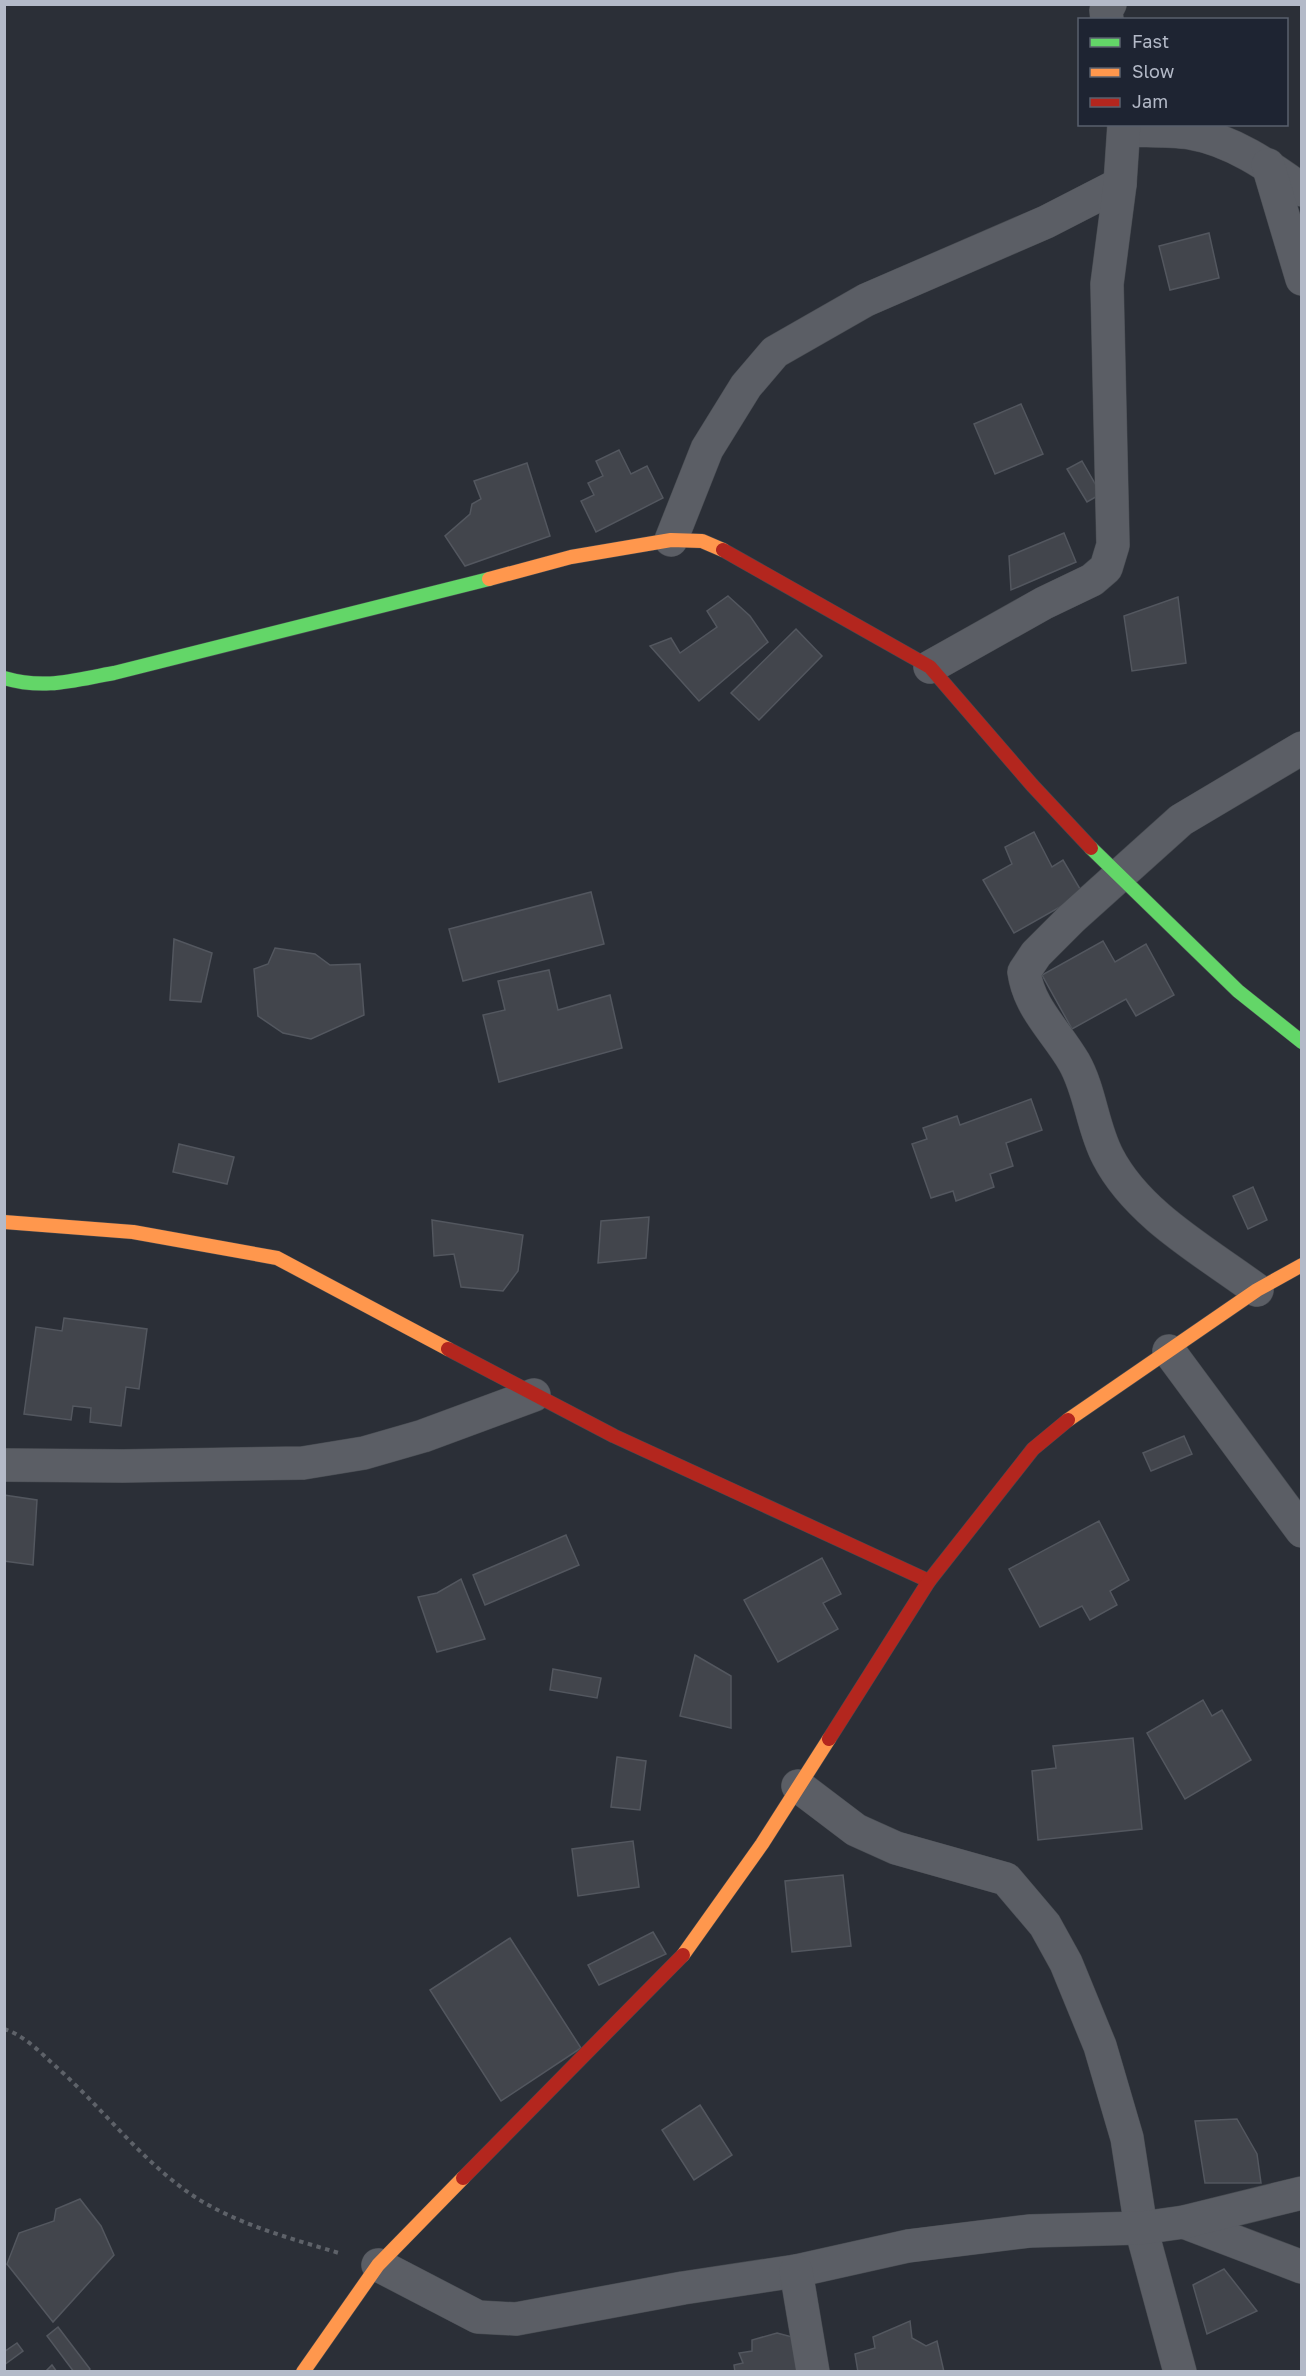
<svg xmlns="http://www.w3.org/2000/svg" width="1306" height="2376" viewBox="0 0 1306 2376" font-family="'Golos Text',sans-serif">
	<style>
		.building { fill: #42454c; stroke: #53575f; stroke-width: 1.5 }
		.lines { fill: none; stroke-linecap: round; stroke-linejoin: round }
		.street-casing { stroke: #464a50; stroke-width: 34 }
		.fast-casing { stroke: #464a50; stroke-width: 15 }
		.slow-casing { stroke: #464a50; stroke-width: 15 }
		.jam-casing { stroke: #464a50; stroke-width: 15 }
		.path { stroke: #5e6269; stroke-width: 4; stroke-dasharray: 4.5 4.5; stroke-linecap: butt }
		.street { stroke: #5b5e65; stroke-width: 33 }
		.fast { stroke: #63d668; stroke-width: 14 }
		.slow { stroke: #ff974d; stroke-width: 14 }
		.jam { stroke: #b3261e; stroke-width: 14 }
	</style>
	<rect width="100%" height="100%" fill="#2b2f37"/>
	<g class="building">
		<path d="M1209 233 1219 278 1170 290 1159 246Z"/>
		<path d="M1021 404 1043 454 995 474 974 424Z"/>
		<path d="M619 450 631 474 647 466 663 498 596 532 581 501 594 495 588 483 603 476 596 461Z"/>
		<path d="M1082 461 1101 494 1087 502 1067 469Z"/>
		<path d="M527 463 550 536 465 566 445 536 470 514 472 504 481 499 474 481Z"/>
		<path d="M1064 533 1076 562 1011 590 1009 556Z"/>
		<path d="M728 596 750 616 768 642 699 701 650 646 671 638 680 653 717 627 707 611Z"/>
		<path d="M1178 597 1186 663 1132 671 1124 616Z"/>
		<path d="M796 629 822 656 759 720 731 693Z"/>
		<path d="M1034 832 1052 867 1063 860 1083 894 1014 933 983 880 1012 864 1005 847Z"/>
		<path d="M591 892 604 944 463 981 449 929Z"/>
		<path d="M174 939 212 953 201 1002 170 1000Z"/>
		<path d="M1103 941 1115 962 1146 944 1174 995 1136 1016 1126 999 1072 1029 1042 975Z"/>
		<path d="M275 948 315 954 330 965 360 964 364 1015 311 1039 283 1033 258 1016 254 969 268 964Z"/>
		<path d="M549 970 558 1010 610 995 622 1048 499 1082 483 1015 505 1010 498 981Z"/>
		<path d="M1031 1099 1042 1130 1006 1143 1013 1166 990 1174 994 1187 956 1201 953 1191 931 1198 912 1144 927 1139 923 1128 957 1116 960 1125Z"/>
		<path d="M179 1144 234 1157 227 1184 173 1172Z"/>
		<path d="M1253 1187 1267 1220 1248 1229 1233 1196Z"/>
		<path d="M649 1217 646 1258 598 1263 601 1221Z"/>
		<path d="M432 1220 523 1235 518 1271 503 1291 461 1287 454 1254 434 1256Z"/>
		<path d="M64 1318 147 1329 139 1389 126 1387 121 1426 90 1422 91 1408 73 1406 71 1420 24 1414 36 1327 62 1331Z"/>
		<path d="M1184 1436 1192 1454 1151 1471 1143 1453Z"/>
		<path d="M4 1495 37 1500 33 1565 4 1561Z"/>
		<path d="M1099 1521 1129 1580 1110 1591 1117 1605 1090 1620 1082 1606 1040 1627 1009 1569Z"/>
		<path d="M566 1535 579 1565 485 1605 473 1575Z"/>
		<path d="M822 1558 841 1594 823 1603 838 1629 778 1662 744 1600Z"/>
		<path d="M461 1579 485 1639 437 1652 418 1597 437 1593Z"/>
		<path d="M695 1655 731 1676V1728L680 1716Z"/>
		<path d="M553 1669 601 1678 597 1698 550 1690Z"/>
		<path d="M1203 1700 1212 1716 1222 1710 1251 1760 1185 1799 1147 1733Z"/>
		<path d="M1133 1738 1142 1829 1038 1840 1032 1771 1056 1768 1053 1746Z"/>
		<path d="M617 1757 646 1761 640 1810 611 1807Z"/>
		<path d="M633 1841 639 1887 578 1896 572 1849Z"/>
		<path d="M843 1875 851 1946 792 1952 785 1881Z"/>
		<path d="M653 1932 666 1954 599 1985 588 1965Z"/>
		<path d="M510 1938 581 2048 501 2101 430 1990Z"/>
		<path d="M700 2105 732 2155 694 2180 662 2130Z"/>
		<path d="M1237 2119 1257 2154 1261 2183H1205L1195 2121Z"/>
		<path d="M80 2199 101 2226 114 2255 53 2322 7 2264 19 2233 54 2221 56 2209Z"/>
		<path d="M1224 2269 1257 2311 1207 2334 1193 2285Z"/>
		<path d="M910 2321 912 2338 926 2346 937 2341 944 2372H858L855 2354 875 2348 873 2337Z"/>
		<path d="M58 2327 90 2369 88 2372H74L47 2336Z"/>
		<path d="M777 2333 800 2339 809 2372H735L734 2365 743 2363 739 2353 752 2351V2340Z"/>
		<path d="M17 2343 23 2351 4 2365V2352Z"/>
		<path d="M52 2365 57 2372H45Z"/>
	</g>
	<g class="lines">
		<g class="street-casing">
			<g id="street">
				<path d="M1107 20 1106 10 1110 4"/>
				<path d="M1125 130C1146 131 1169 130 1190 133 1232 140 1269 166 1302 190"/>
				<path d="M1268 165 1302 279"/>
				<path d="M671 540 707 449 746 386 775 352 866 300 1046 222 1120 184"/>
				<path d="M930 667 1044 603 1092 580 1106 568 1113 545 1107 284 1120 184 1124 124"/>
				<path d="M1257 1290C1206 1252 1138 1215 1108 1157 1092 1127 1091 1092 1074 1062 1056 1031 1029 1008 1024 972L1036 954 1072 918 1181 820 1302 748"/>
				<path d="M1169 1351 1302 1531"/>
				<path d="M4 1465 123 1466 303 1463 364 1453 423 1436 534 1395"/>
				<path d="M798 1786 856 1830 896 1848 1006 1879 1045 1925 1066 1963 1100 2046 1127 2138 1141 2228 1180 2372"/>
				<path d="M1184 2222 1302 2267"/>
				<path d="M378 2265 478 2317 516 2319 683 2288 796 2271 908 2246 1030 2231 1141 2228 1184 2222 1302 2193"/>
				<path d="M796 2271 813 2372"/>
			</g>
		</g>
		<g class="fast-casing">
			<g id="fast">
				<path d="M4 678C45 690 74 680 114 673L489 579"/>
				<path d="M1091 848 1238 991 1302 1042"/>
			</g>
		</g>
		<g class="slow-casing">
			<g id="slow">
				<path d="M489 579 571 557 671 540 702 541 723 550"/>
				<path d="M4 1222 133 1232 277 1258 448 1349"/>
				<path d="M1068 1420 1257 1290 1302 1265"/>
				<path d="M683 1955 762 1844 829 1739"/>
				<path d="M303 2372 378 2265 463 2178"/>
			</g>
		</g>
		<g class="jam-casing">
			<g id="jam">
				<path d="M723 550 930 667 1032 785 1091 848"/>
				<path d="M448 1349 614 1436 929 1581"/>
				<path d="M829 1739 929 1581 1033 1449 1068 1420"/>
				<path d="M463 2178 683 1955"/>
			</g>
		</g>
		<path class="path" d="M4 2029C23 2035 38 2050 52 2063 99 2104 138 2157 189 2193 234 2224 290 2238 342 2254"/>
		<use href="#street" class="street"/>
		<use href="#fast" class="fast"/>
		<use href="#slow" class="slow"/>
		<use href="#jam" class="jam"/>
	</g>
	<rect width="1306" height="2376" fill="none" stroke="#b4bac8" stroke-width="12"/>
	<rect x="1078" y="18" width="210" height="108" fill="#1e2432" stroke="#5a606e" stroke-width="1.5"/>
	<rect x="1090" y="38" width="30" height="9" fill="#63d668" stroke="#5a606e" stroke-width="1.5"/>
	<text x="1132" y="48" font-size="18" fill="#b4bac8">Fast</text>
	<rect x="1090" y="68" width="30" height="9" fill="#ff974d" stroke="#5a606e" stroke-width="1.5"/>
	<text x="1132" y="78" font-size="18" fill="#b4bac8">Slow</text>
	<rect x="1090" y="98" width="30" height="9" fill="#b3261e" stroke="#5a606e" stroke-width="1.5"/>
	<text x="1132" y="108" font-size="18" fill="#b4bac8">Jam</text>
</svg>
